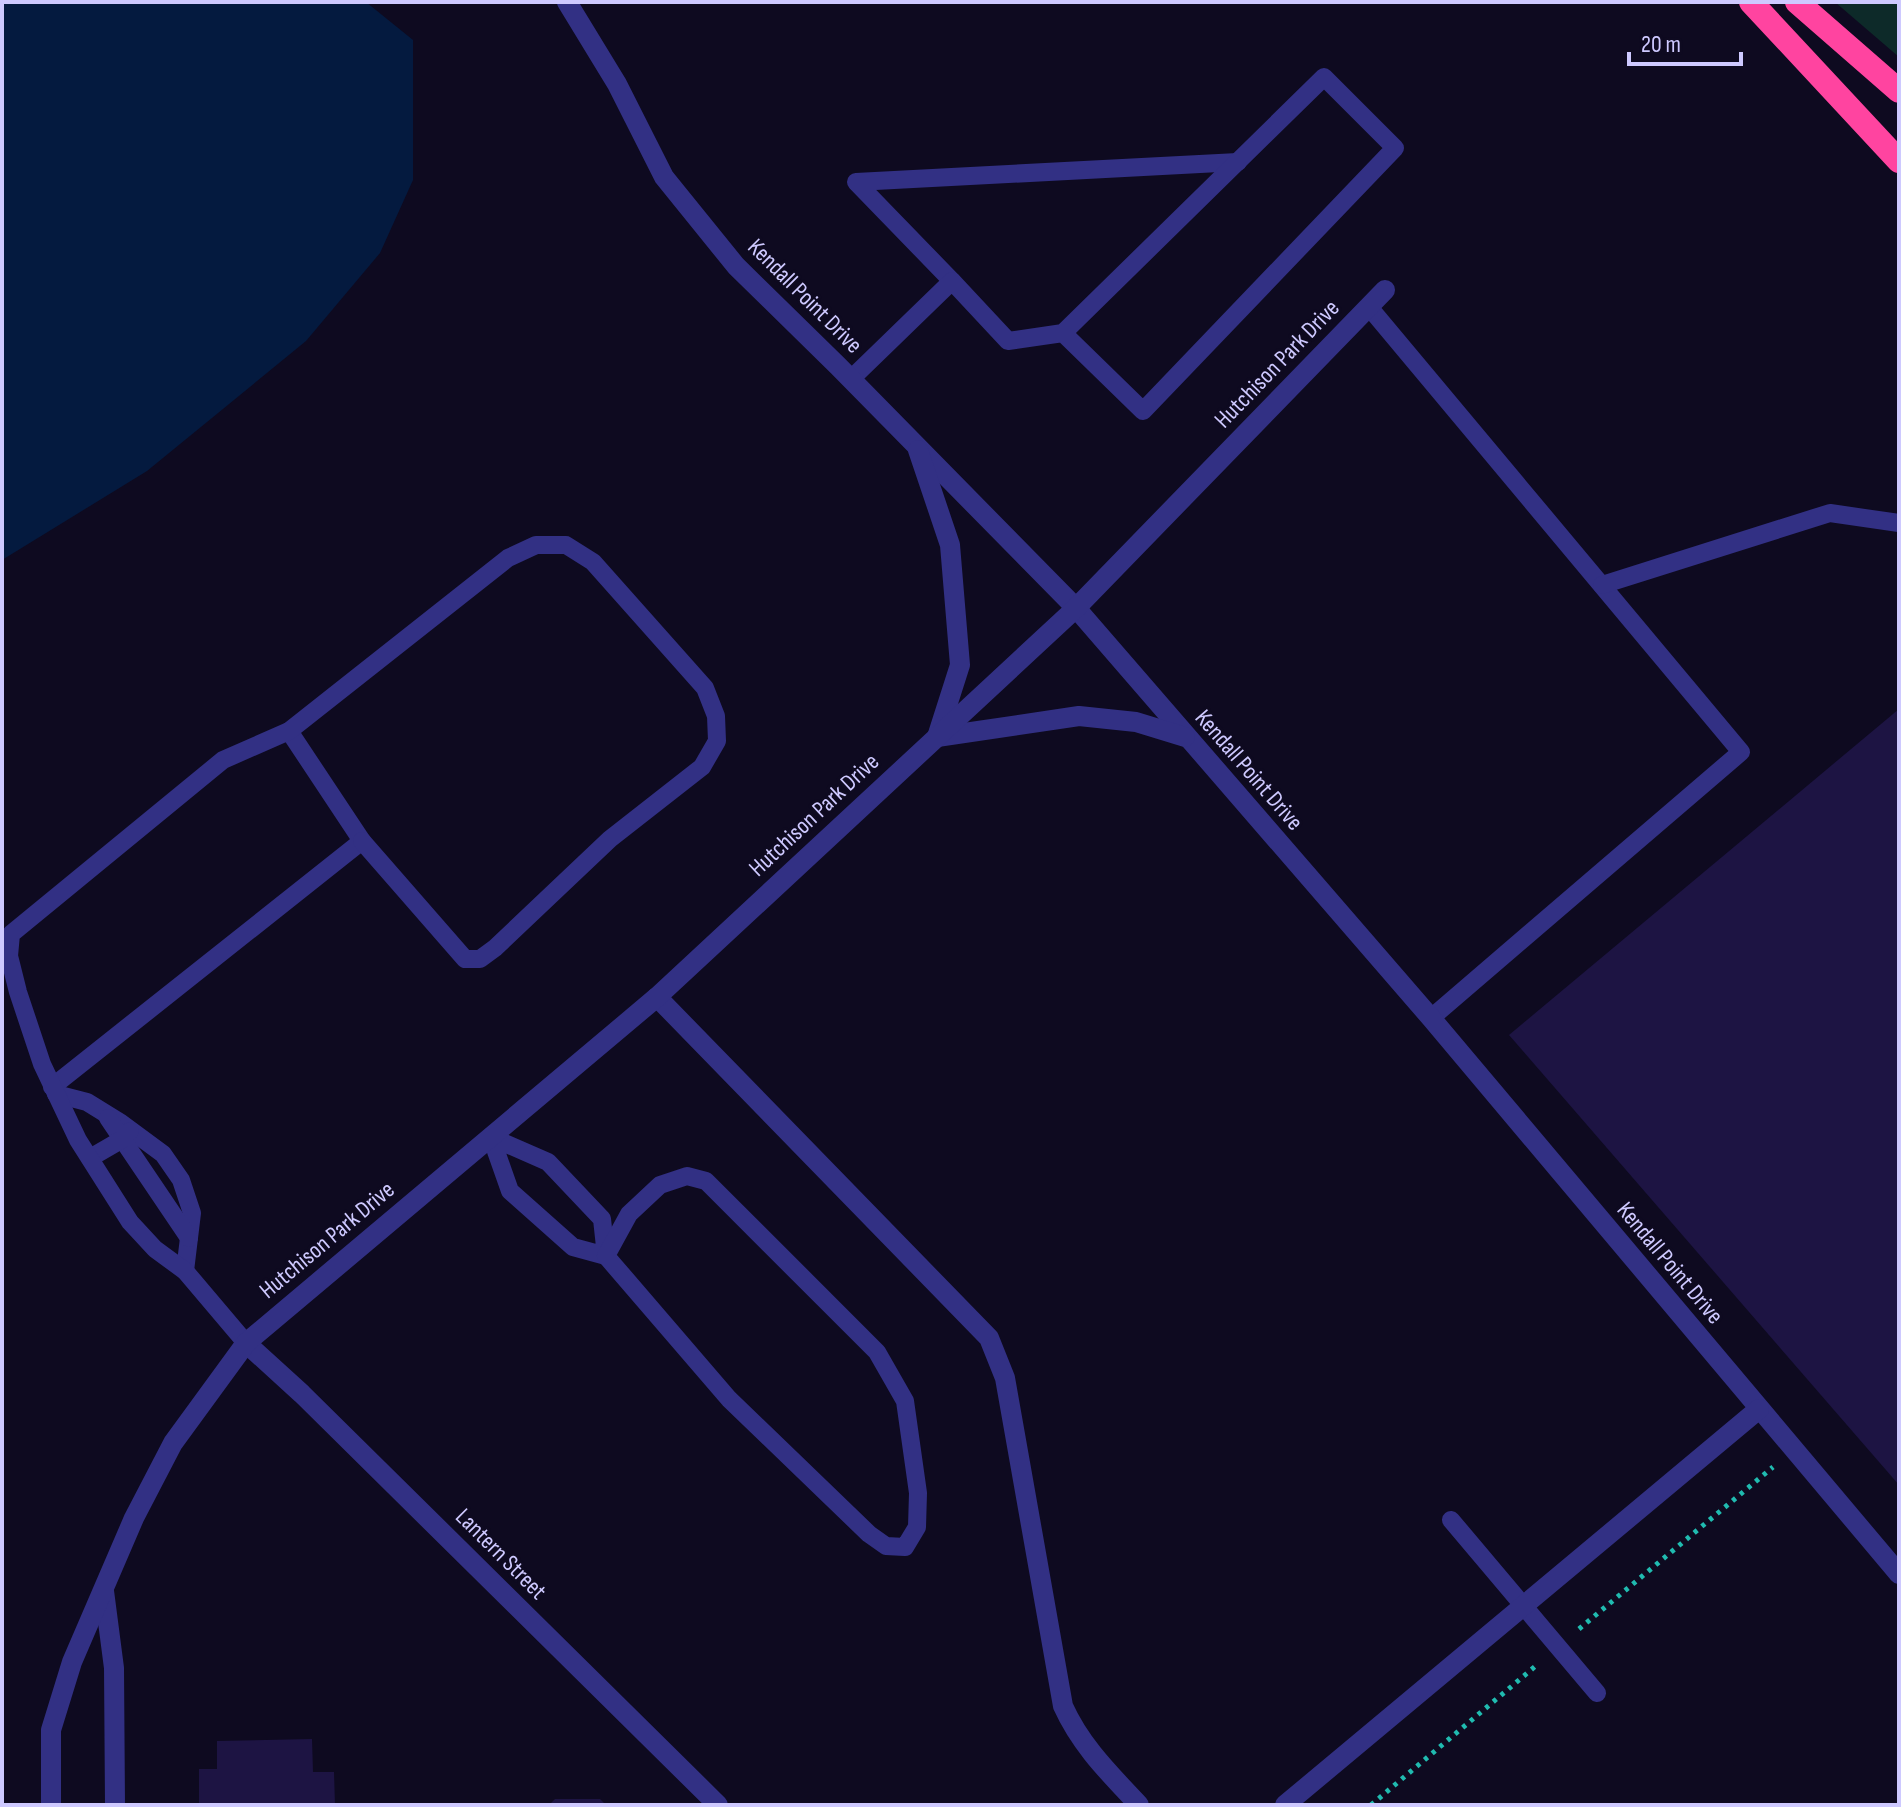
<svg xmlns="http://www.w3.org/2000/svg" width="1901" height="1807" viewBox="0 0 1901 1807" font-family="'Sofia Sans Condensed',sans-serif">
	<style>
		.green { fill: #0d2a29 }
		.water { fill: #041a3f }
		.building { fill: #1d1443 }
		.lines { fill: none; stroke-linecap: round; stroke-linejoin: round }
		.path { stroke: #20bbb0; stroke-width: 5; stroke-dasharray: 4 6; stroke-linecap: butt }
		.service { stroke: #323084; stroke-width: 18 }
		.minor { stroke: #323084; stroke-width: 20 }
		.motorway { stroke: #ff44a0; stroke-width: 24 }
		.labels { text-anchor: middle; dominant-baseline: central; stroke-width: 6; stroke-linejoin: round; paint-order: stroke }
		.street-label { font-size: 24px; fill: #cec9ff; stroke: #0e0a20 }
	</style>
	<rect width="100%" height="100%" fill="#0e0a20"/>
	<path class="green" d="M1835 2H1899V57Z"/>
	<path class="water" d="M2 2H366L413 40V180L380 253 306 341 147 471 2 560Z"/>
	<g class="building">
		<path d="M1899 709V1485L1509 1035Z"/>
		<path d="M312 1739 313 1772H334L335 1805H199V1769H217V1741Z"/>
		<path d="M555 1799H600L606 1805H549Z"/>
	</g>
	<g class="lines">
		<g class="path">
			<path d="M1579 1629 1773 1467"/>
			<path d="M1371 1805 1538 1664"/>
		</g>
		<g class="service">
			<path d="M952 281 856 182 1238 162"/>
			<path d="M1369 307 1741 752 1431 1018"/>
			<path d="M851 379 952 281 1008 341 1063 333 1324 77 1395 148 1143 411 1063 333"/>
			<path d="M1602 585 1830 513 1899 523"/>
			<path d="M52 1087 362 841 289 731"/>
			<path d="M56 1094 87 1102 121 1123 163 1154 181 1180 192 1213 185 1271"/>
			<path d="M108 1118 189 1238"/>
			<path d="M491 1137 548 1162 602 1219 606 1256 573 1247 510 1191Z"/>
			<path d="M90 1158 121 1140 130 1131"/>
			<path d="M687 1176 706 1181 877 1352 905 1401 918 1493 917 1527 905 1547 886 1546 869 1534 729 1399 606 1256 629 1214 660 1185Z"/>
			<path d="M246 1343 185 1271 155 1249 130 1222 78 1140 42 1064 18 992 9 956 11 934 223 760 289 731 508 558 536 545H566L593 562 705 688 716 716 717 741 702 767 610 839 495 948 480 959H465L362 841"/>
			<path d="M1451 1520 1597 1693"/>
		</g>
		<g class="minor">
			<path d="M567 2 617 84 664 177 736 266 838 366 1076 608 1431 1018 1899 1574"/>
			<path d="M918 450 950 545 960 665 937 737 1079 716 1136 722 1185 737"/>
			<path d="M657 997 989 1338 1005 1378 1063 1706C1081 1746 1110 1774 1139 1805"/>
			<path d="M246 1343 302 1394 718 1805"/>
			<path d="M104 1591 114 1668 115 1805"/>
			<path d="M51 1805V1730L72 1662 134 1518 173 1443 246 1343 657 997 1076 608 1385 290"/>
			<path d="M1285 1805 1759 1409"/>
		</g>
		<g class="motorway">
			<path d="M1751 2 1899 161"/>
			<path d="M1797 2 1899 91"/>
		</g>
	</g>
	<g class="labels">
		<g class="street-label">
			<text transform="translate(805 296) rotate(45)">Kendall Point Drive</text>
			<text transform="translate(1277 364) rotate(-46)">Hutchison Park Drive</text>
			<text transform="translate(1249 770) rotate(49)">Kendall Point Drive</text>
			<text transform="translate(814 815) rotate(-43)">Hutchison Park Drive</text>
			<text transform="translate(327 1240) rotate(-40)">Hutchison Park Drive</text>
			<text transform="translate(1670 1263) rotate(50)">Kendall Point Drive</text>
			<text transform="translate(501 1554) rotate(45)">Lantern Street</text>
		</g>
	</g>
	<rect width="1901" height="1807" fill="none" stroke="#cec9ff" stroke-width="8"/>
	<path d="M1629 52v12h112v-12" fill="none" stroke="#cec9ff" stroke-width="4"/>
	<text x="1641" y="52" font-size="24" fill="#cec9ff" stroke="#0e0a20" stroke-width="6" paint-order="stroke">20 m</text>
</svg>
